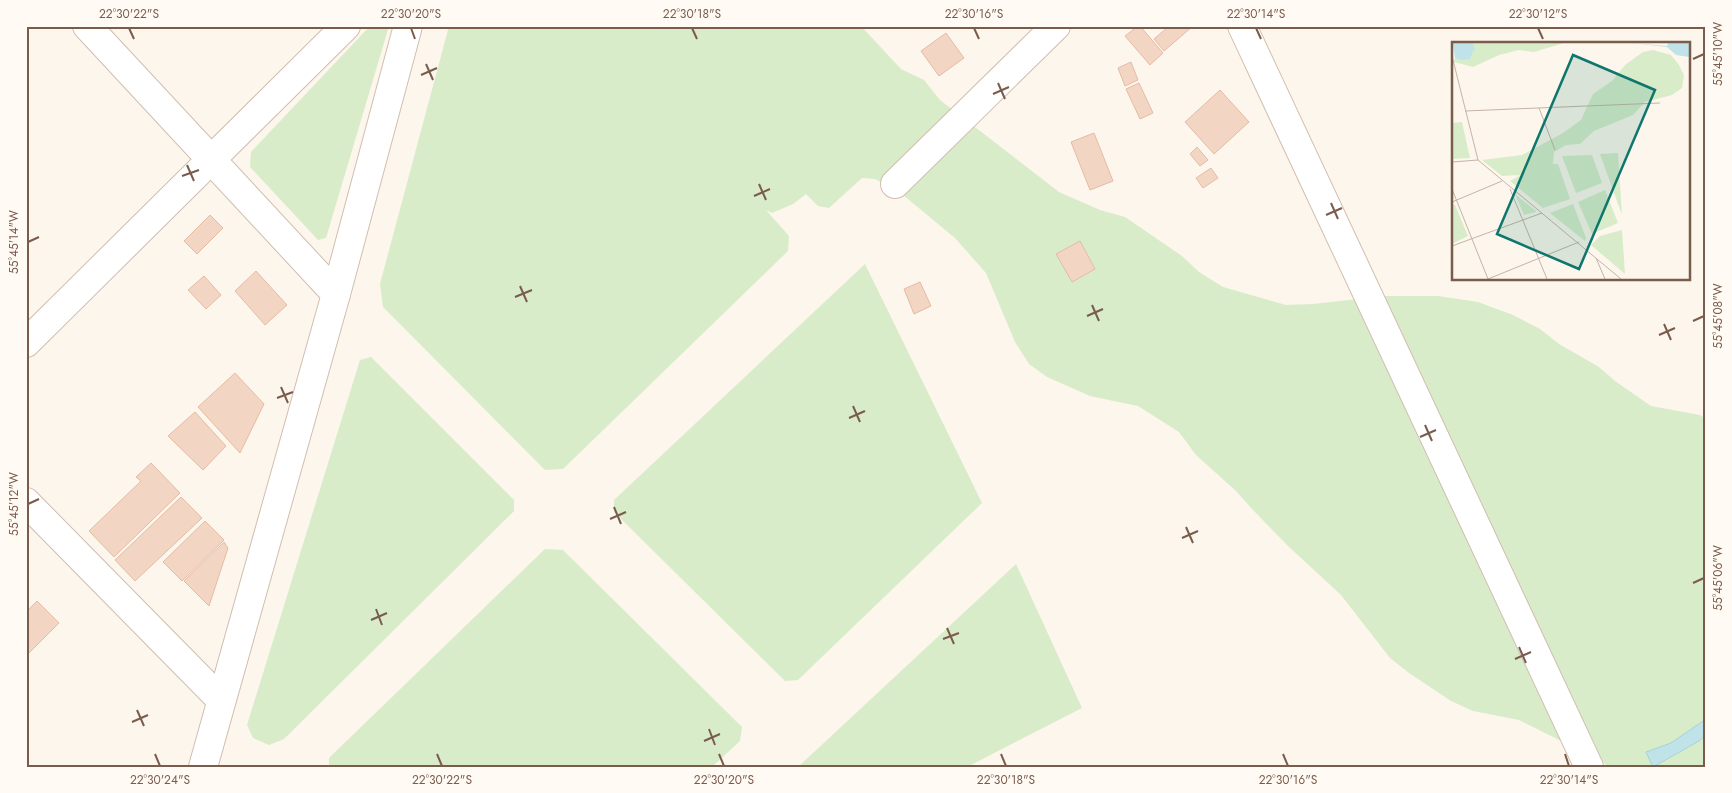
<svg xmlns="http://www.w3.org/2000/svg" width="1732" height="793" viewBox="0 0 1732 793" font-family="Jost,sans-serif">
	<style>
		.green { fill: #d8ecc9 }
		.water { fill: #bfe3e8; stroke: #a5d3da }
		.building { fill: #f3d5c3; stroke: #e6bba3 }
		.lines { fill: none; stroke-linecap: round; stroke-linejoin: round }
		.street-casing { stroke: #d1beb0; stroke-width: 30 }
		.street { stroke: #fff; stroke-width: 28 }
		.ticks { fill: none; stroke: #7a5c4d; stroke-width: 2 }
		.inset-road { fill: none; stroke: #c5b3a7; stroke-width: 1 }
		.view { fill: #0f766e; fill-opacity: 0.15; stroke: #0f766e; stroke-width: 2.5 }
		.inset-edge { fill: none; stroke: #7a5c4d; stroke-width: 2.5 }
		.neatline { fill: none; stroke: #7a5c4d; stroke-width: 2 }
		.ticks-label { font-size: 12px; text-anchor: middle; fill: #7a5c4d }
	</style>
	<rect width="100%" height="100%" fill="#fdf6ec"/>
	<g class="green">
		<path d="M370 26H389L326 238 318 240 250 167 251 152Z"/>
		<path d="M449 26H861L901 69 924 80 940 100 1059 192 1100 210 1125 217 1182 256 1199 272 1223 287 1286 305 1313 304 1385 296H1438L1478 302 1513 315 1540 329 1559 344 1599 367 1615 381 1651 406 1700 415 1706 419V767H1608L1593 751 1571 746 1519 720 1473 711 1451 701 1409 673 1390 658 1341 595 1287 545 1252 509 1236 491 1196 455 1179 432 1138 406 1090 396 1047 377 1029 364 1015 342 986 273 955 238 897 190 875 179 862 178 829 208 818 206 806 194 793 204 772 213 766 210 789 236 788 251 563 469 545 470 383 307 380 284Z"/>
		<path d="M865 264 982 503 798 680 785 681 614 512V500Z"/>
		<path d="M371 357 514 500V511L284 739 269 745 253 738 247 725 360 360Z"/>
		<path d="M545 549 563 550 742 727 740 741 712 767H329V758Z"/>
		<path d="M1016 564 1082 708 967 767H798Z"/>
	</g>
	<path class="water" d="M1706 719V735L1699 741 1653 767 1646 752 1671 743Z"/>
	<g class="building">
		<path d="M1138 26H1140L1163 53 1150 65 1125 36Z"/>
		<path d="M1169 26H1193L1164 51 1154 39Z"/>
		<path d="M946 33 964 58 939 76 921 51Z"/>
		<path d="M1131 62 1138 80 1125 86 1118 68Z"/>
		<path d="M1139 83 1153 113 1140 119 1126 89Z"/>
		<path d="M1220 90 1249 122 1214 154 1185 122Z"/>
		<path d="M1094 133 1113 181 1090 190 1071 142Z"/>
		<path d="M1197 147 1208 160 1200 166 1190 154Z"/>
		<path d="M1211 168 1218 178 1203 188 1196 178Z"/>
		<path d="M210 215 223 228 197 254 184 241Z"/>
		<path d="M1080 241 1095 269 1072 282 1056 254Z"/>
		<path d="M256 271 287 305 265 325 235 291Z"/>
		<path d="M204 276 221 295 206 309 188 290Z"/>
		<path d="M920 282 931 306 914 314 904 289Z"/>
		<path d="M235 373 264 404 240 453 198 407Z"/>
		<path d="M195 412 226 446 203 470 168 436Z"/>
		<path d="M151 463 180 493 114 557 89 531 141 481 136 477Z"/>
		<path d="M181 497 202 518 135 581 115 560Z"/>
		<path d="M205 521 224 540 182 581 163 562Z"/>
		<path d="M224 542 228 548 209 606 184 581Z"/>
		<path d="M37 601 59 623 26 656V612Z"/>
	</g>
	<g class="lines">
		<g class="street-casing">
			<g id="street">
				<path d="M87 26 336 294"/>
				<path d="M1242 26 1589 767"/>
				<path d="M895 184 1056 26"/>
				<path d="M26 343 346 26"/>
				<path d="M26 502 221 700"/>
				<path d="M203 767 336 294 408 26"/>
			</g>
		</g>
		<use href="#street" class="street"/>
	</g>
	<path class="ticks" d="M129 28 134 39M411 28 415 39M692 28 697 39M974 28 979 39M1256 28 1261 39M1538 28 1543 39M1693 59 1704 54M426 64 433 80M421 75 437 68M998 83 1005 99M993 94 1009 87M187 165 194 181M182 176 199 170M759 184 766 200M754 196 770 189M1331 203 1338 219M1326 215 1342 208M28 242 39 237M520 286 527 302M515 297 532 290M1092 305 1099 321M1087 316 1103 309M1693 321 1704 316M1664 324 1671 340M1659 335 1675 328M281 387 288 403M277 398 293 392M853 406 860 422M849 418 865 411M1425 425 1432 441M1420 437 1436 430M28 504 39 499M614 507 621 524M610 519 626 512M1186 527 1193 543M1182 538 1198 531M1693 583 1704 578M376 609 382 625M371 620 387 613M947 628 954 644M943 639 959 633M1519 647 1526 663M1515 659 1531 652M137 710 144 726M132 722 148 715M709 729 715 745M704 741 720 734M155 754 160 766M437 754 442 766M719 754 724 766M1001 754 1006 766M1283 754 1288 766M1565 754 1569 766"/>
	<g transform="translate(1452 42)">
		<rect width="238" height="238" fill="#fdf6ec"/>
		<path d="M7 1H112L82 10 67 8 47 13 21 25 2 20ZM201 8 219 13 227 23 232 33 230 46 220 53 193 60 181 73 142 89 128 102 114 103 102 110 101 122H106L118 157 91 166 58 139 69 133 50 134 30 118 70 113 111 91 129 78 141 52 160 39 173 23 191 10ZM10 80 18 116 0 117V81ZM166 111 170 173 148 112ZM140 113 150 141 124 151 110 114ZM153 148 166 181 140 192 126 160ZM63 152 84 169V170L72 173ZM121 162 134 196 133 199 98 171ZM0 163H3L16 194 0 202ZM170 188 173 232 139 203 148 194Z" fill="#d8ecc9"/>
		<path d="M1 1H21L23 8 41 1 21 9 18 17 10 18 3 16ZM180 1 215 4 216 1H237V15L224 13 215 5Z" fill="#bfe3e8"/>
		<path class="inset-road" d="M0 14 26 118 169 237M87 66 103 108M13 69 208 61M0 120 26 118M0 147 36 237M58 147 95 237M0 160 50 139M0 204 90 171M144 216 153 237M36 237 127 200"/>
		<path class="view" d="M121 13 203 48 127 227 45 192Z"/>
		<rect width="238" height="238" class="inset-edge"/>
	</g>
	<rect width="1732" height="793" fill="none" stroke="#fffaf3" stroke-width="55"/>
	<rect x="28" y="28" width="1676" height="738" class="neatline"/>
	<g class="ticks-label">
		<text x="129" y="18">22°30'22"S</text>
		<text x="411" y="18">22°30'20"S</text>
		<text x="692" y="18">22°30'18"S</text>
		<text x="974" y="18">22°30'16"S</text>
		<text x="1256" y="18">22°30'14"S</text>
		<text x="1538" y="18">22°30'12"S</text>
		<text transform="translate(1718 54) rotate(-90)" y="4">55°45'10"W</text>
		<text transform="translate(14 242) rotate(-90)" y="4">55°45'14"W</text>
		<text transform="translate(1718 316) rotate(-90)" y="4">55°45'08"W</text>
		<text transform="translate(14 504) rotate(-90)" y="4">55°45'12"W</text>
		<text transform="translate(1718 578) rotate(-90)" y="4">55°45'06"W</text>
		<text x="160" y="784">22°30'24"S</text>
		<text x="442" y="784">22°30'22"S</text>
		<text x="724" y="784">22°30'20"S</text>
		<text x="1006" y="784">22°30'18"S</text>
		<text x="1288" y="784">22°30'16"S</text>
		<text x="1569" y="784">22°30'14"S</text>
	</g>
</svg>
